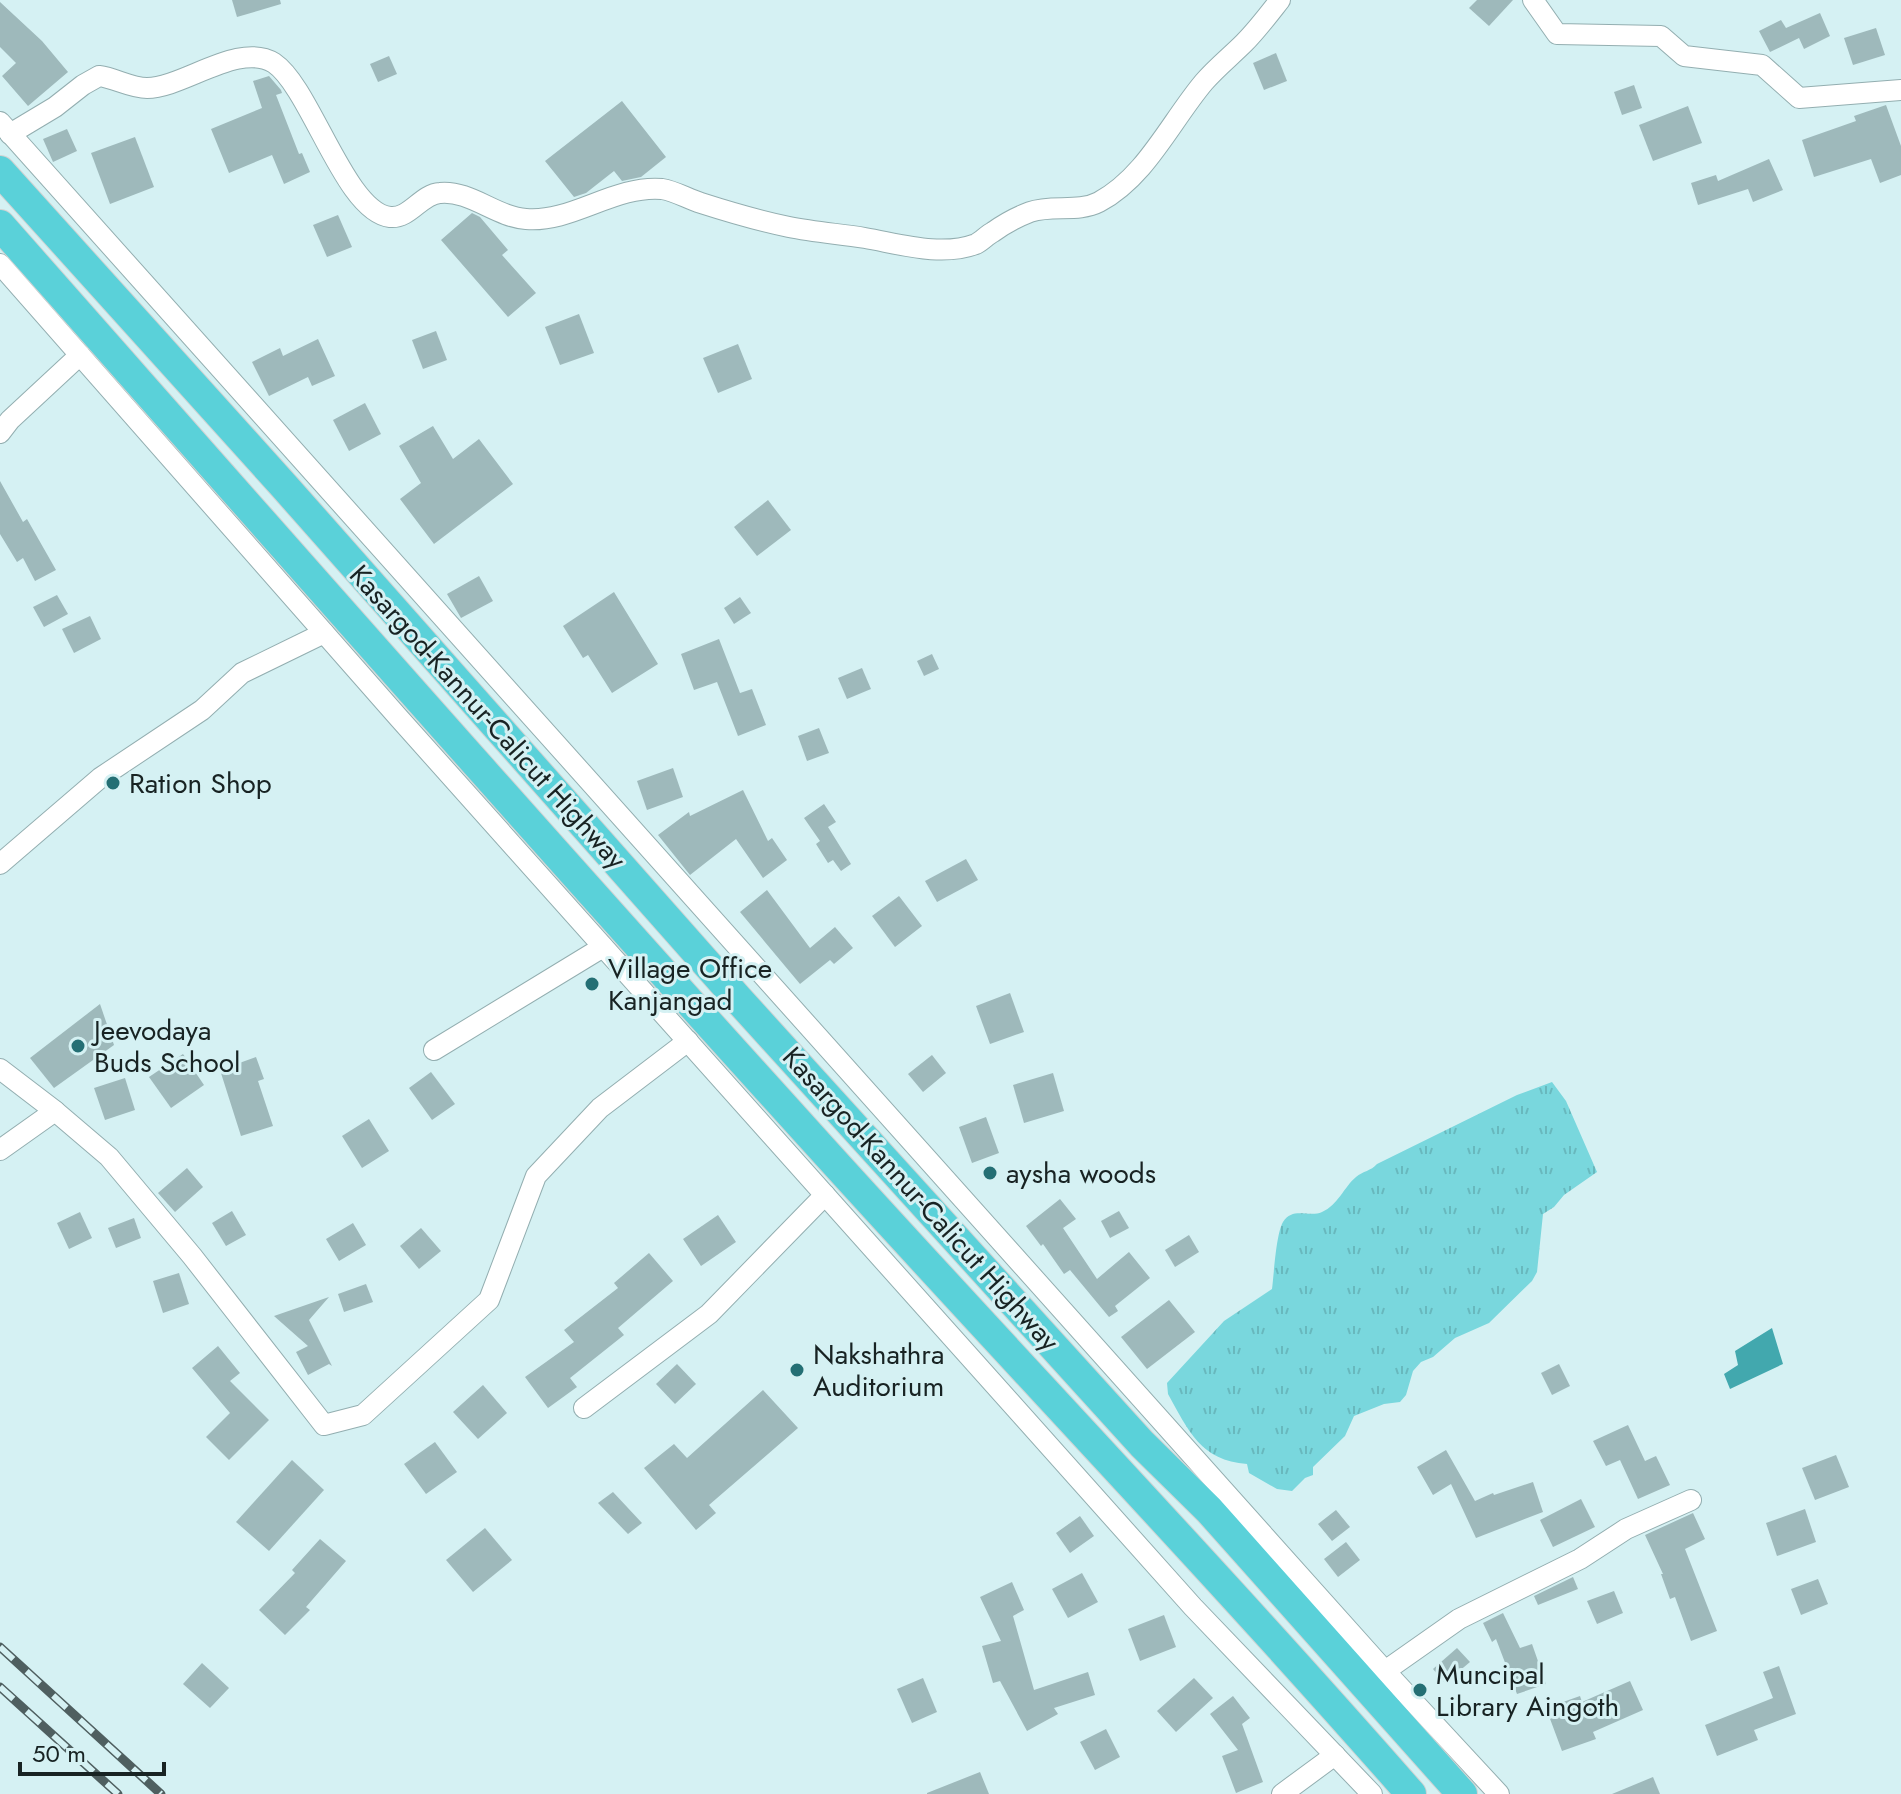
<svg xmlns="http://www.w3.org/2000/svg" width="1901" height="1794" viewBox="0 0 1901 1794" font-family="Jost,sans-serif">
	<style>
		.park { fill: url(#park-tufts) }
		.water { fill: #42a8ae }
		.building { fill: #9eb9bb }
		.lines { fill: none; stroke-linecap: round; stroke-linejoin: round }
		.minor-casing { stroke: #93aeb0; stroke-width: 22 }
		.highway-casing { stroke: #d1d3d3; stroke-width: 32 }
		.minor { stroke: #fff; stroke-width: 20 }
		.highway { stroke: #5ad1d9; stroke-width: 30 }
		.rail-casing { stroke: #4f5f60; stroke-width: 9 }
		.rail { stroke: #d5f1f3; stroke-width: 6; stroke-dasharray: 18; stroke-linecap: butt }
		.poi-dot { fill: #246f74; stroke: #d5f1f3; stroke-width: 3 }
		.labels { text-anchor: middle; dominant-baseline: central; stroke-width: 6; stroke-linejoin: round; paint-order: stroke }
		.street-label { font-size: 28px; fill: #182323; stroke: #d5f1f3 }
		.poi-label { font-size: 28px; fill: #182323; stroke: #d5f1f3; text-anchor: start }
	</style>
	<defs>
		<pattern id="park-tufts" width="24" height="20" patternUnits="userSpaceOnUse" patternTransform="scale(2)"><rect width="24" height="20" fill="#79d7dd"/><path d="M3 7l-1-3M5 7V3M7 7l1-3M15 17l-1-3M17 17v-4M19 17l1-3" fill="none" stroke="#68b8bd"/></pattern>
	</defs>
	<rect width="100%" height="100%" fill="#d5f1f3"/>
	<path class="park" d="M1552 1082 1566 1101 1597 1172 1564 1195 1554 1207 1543 1214 1537 1272 1532 1281 1489 1323 1455 1338 1433 1357 1421 1362 1413 1371 1406 1395 1400 1402 1384 1404 1354 1416 1345 1436 1313 1467V1475L1305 1478 1292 1491 1277 1489 1249 1473 1247 1464C1201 1461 1188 1430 1168 1394L1167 1383 1224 1321 1272 1289C1274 1274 1276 1234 1283 1222 1293 1206 1309 1218 1322 1212 1338 1205 1344 1187 1356 1177 1363 1171 1371 1171 1377 1164L1517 1095Z"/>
	<path class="water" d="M1772 1328 1783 1364 1730 1389 1724 1374 1738 1365 1735 1351Z"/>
	<g class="building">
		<path d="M232 0H280L281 4 237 17Z"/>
		<path d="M1477 0H1513L1489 26 1469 8Z"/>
		<path d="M0 2 42 41 68 72 28 106 2 76 16 63 0 47Z"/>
		<path d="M1820 13 1830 36 1804 49 1799 38 1770 52 1759 31 1781 20 1786 28Z"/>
		<path d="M1876 28 1885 55 1853 65 1844 38Z"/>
		<path d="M1276 53 1287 81 1264 90 1253 63Z"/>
		<path d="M389 56 397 74 378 82 370 64Z"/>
		<path d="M269 76 281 90 282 93 276 95 299 154 302 153 310 172 284 184 272 155 229 173 211 129 262 108 253 81Z"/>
		<path d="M1634 85 1642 108 1622 115 1614 92Z"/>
		<path d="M622 101 666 157 641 177 622 181 614 171 586 193 574 197 545 161Z"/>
		<path d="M1886 105 1901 146V175L1880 183 1871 159 1814 177 1802 140 1856 121 1854 116Z"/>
		<path d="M1688 106 1702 143 1653 161 1639 125Z"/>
		<path d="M67 129 77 151 53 162 43 139Z"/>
		<path d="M135 137 154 187 110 204 91 153Z"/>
		<path d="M1769 159 1783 190 1753 202 1748 189 1698 205 1691 183 1716 175 1718 181Z"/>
		<path d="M472 213 480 217 508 250 502 255 536 293 508 317 441 240Z"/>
		<path d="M338 215 352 247 327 257 313 225Z"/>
		<path d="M579 314 594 353 560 365 545 327Z"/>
		<path d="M436 331 447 360 423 369 412 340Z"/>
		<path d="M318 339 335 376 312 386 308 377 269 396 252 362 280 348 283 356Z"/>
		<path d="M738 344 752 379 718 393 703 358Z"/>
		<path d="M365 403 381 434 349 451 333 420Z"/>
		<path d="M433 426 453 459 479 439 513 484 434 544 400 499 421 483 399 446Z"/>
		<path d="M0 481 23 522 27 519 56 570 35 581 23 558 17 562 0 534Z"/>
		<path d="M768 500 791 530 757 556 734 527Z"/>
		<path d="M479 576 493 601 461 618 447 594Z"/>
		<path d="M614 592 658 664 612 693 588 655 583 658 563 626Z"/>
		<path d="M57 595 68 614 44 627 33 607Z"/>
		<path d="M740 597 751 613 734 624 724 608Z"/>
		<path d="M90 616 101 639 74 653 62 629Z"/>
		<path d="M719 639 740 693 752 689 766 725 738 736 717 682 694 690 681 654Z"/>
		<path d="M932 654 939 669 924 676 917 661Z"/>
		<path d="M862 668 871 689 847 699 838 678Z"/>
		<path d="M819 728 829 753 807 761 798 736Z"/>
		<path d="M673 768 683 797 647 810 637 781Z"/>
		<path d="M743 790 768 841 772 838 787 860 763 878 736 839 690 875 658 835 689 812 690 816Z"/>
		<path d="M824 804 836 822 828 827 851 864 841 871 833 860 828 863 816 844 820 841 804 818Z"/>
		<path d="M966 859 978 880 937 902 925 881Z"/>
		<path d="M767 890 810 948 835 927 853 948 834 964 830 960 800 984 740 912Z"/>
		<path d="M899 896 922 926 895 947 872 916Z"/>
		<path d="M1010 993 1024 1032 990 1044 976 1006Z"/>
		<path d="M100 1004 114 1045 54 1088 30 1058Z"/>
		<path d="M183 1054 204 1085 171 1108 149 1077Z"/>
		<path d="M932 1055 946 1073 923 1092 908 1074Z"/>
		<path d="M256 1057 264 1079 258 1081 273 1126 241 1136 220 1070Z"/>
		<path d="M431 1072 455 1104 432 1120 409 1088Z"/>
		<path d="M1053 1073 1064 1111 1024 1123 1013 1085Z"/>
		<path d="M125 1078 135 1110 105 1120 94 1088Z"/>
		<path d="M986 1117 999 1153 972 1163 959 1127Z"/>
		<path d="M369 1119 389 1151 362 1168 342 1136Z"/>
		<path d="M187 1168 203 1187 175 1212 158 1193Z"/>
		<path d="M1060 1199 1076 1219 1063 1228 1097 1279 1129 1252 1150 1278 1115 1306 1118 1311 1109 1317 1070 1270 1064 1274 1043 1244 1041 1246 1026 1226Z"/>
		<path d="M232 1211 246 1235 226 1246 212 1223Z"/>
		<path d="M1119 1211 1129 1228 1110 1238 1101 1221Z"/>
		<path d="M80 1212 92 1238 69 1249 57 1223Z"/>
		<path d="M718 1215 736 1242 701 1266 683 1239Z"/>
		<path d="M134 1218 141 1238 116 1248 108 1228Z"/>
		<path d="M353 1223 366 1245 339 1261 326 1239Z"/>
		<path d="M421 1228 441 1251 419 1269 400 1246Z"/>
		<path d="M1189 1235 1199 1252 1175 1267 1165 1250Z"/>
		<path d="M649 1253 673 1281 618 1328 624 1335 570 1378 577 1387 548 1408 525 1377 574 1342 564 1330 618 1288 614 1283Z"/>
		<path d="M179 1273 189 1304 163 1313 153 1281Z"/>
		<path d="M366 1284 373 1302 344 1312 338 1294Z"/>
		<path d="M329 1297 309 1320 332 1366 329 1364 308 1375 296 1352 308 1346 274 1316Z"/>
		<path d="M1169 1300 1195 1332 1147 1369 1121 1337Z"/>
		<path d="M218 1346 240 1373 230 1381 269 1420 229 1460 206 1437 230 1413 192 1368Z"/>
		<path d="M677 1364 696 1384 675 1404 656 1384Z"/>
		<path d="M1559 1364 1570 1386 1552 1395 1541 1373Z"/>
		<path d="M483 1385 507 1413 478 1439 453 1412Z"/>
		<path d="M763 1390 798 1428 709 1505 716 1513 696 1530 644 1468 674 1444 687 1458Z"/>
		<path d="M1628 1425 1645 1461 1656 1456 1670 1485 1638 1499 1620 1460 1606 1466 1593 1441Z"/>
		<path d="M435 1442 457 1472 426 1494 404 1464Z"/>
		<path d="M1446 1450 1475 1501 1493 1493 1494 1495 1533 1482 1543 1512 1476 1538 1451 1484 1433 1495 1417 1467Z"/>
		<path d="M1836 1455 1849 1487 1815 1500 1802 1468Z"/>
		<path d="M292 1460 324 1490 269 1551 236 1522Z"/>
		<path d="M613 1492 642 1523 628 1534 598 1503Z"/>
		<path d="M1581 1499 1595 1527 1553 1547 1540 1520Z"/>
		<path d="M1805 1509 1816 1542 1777 1556 1766 1523Z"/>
		<path d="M1336 1510 1350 1527 1332 1541 1318 1524Z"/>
		<path d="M1693 1513 1705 1539 1685 1549 1717 1631 1691 1641 1675 1597 1670 1599 1661 1574H1663L1645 1535Z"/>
		<path d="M1080 1516 1094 1536 1070 1553 1056 1533Z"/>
		<path d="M485 1528 512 1560 473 1592 446 1560Z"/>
		<path d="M320 1539 346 1561 306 1607 310 1610 285 1635 259 1610 295 1573 292 1570Z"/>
		<path d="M1346 1542 1360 1560 1338 1577 1324 1559Z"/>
		<path d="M1082 1573 1098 1602 1068 1618 1052 1589Z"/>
		<path d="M1573 1577 1578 1589 1538 1605 1534 1596Z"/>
		<path d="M1818 1579 1828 1604 1801 1615 1791 1589Z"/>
		<path d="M1012 1582 1024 1610 1013 1616 1034 1690 1088 1672 1095 1695 1054 1708 1058 1714 1027 1731 1000 1681 993 1683 982 1646 1001 1641 980 1597Z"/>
		<path d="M1614 1591 1623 1613 1597 1624 1587 1601Z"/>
		<path d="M1503 1613 1520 1648 1532 1644 1546 1684 1517 1694 1496 1639 1492 1642 1483 1623Z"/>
		<path d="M1164 1615 1176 1647 1140 1661 1128 1629Z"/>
		<path d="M1457 1648 1470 1662 1445 1683 1433 1669Z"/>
		<path d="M202 1663 229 1688 210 1708 183 1684Z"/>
		<path d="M1779 1666 1796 1714 1754 1730 1758 1740 1717 1756 1705 1725 1773 1698 1763 1672Z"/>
		<path d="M923 1678 937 1712 912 1723 897 1689Z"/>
		<path d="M1194 1678 1213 1698 1176 1732 1157 1711Z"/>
		<path d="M1630 1681 1643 1710 1593 1732 1596 1739 1562 1751 1546 1708 1580 1696 1582 1702Z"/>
		<path d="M1233 1696 1250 1718 1242 1724 1263 1782 1236 1793 1222 1756 1238 1750 1210 1714Z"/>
		<path d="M1106 1729 1120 1757 1095 1770 1080 1742Z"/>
		<path d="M980 1772 989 1794H927V1793Z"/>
		<path d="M1653 1777 1660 1794H1612Z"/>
	</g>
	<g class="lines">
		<g class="minor-casing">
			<g id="minor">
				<path d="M1533 0 1557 34 1661 36 1684 56 1762 65 1799 98 1901 90"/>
				<path d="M0 122 1385 1671 1499 1794"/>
				<path d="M10 134 55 107 83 85 99 76C115 78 131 88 147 88 183 88 239 41 274 63 311 88 345 212 390 217 410 219 421 194 440 193 470 190 496 217 526 219 572 223 614 185 662 189 675 191 688 199 701 203 729 212 760 221 789 227 814 232 840 234 865 238 900 244 941 257 976 244 982 241 987 235 993 232 1004 224 1017 217 1030 212 1052 204 1078 213 1099 202 1146 177 1171 121 1204 82 1216 68 1231 56 1244 43 1257 30 1269 14 1280 0"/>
				<path d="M0 264 398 717 1193 1607 1372 1794"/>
				<path d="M0 433 10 420 80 355"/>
				<path d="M0 864 100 778 202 710 242 673 324 633"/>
				<path d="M434 1050 603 947"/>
				<path d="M0 1069 55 1111"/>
				<path d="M0 1150 55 1111 109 1157 192 1256 324 1425 363 1415 489 1300 536 1176 600 1108 688 1041"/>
				<path d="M584 1408 709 1314 825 1195"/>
				<path d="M1385 1671 1459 1619 1580 1559 1626 1529 1691 1500"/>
				<path d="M1282 1794 1335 1755"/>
			</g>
		</g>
		<g class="highway-casing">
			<g id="highway">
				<path d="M0 171 284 486 738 999 1142 1444 1209 1510 1462 1794"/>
				<path d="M0 225C274 535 547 846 825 1152 1020 1367 1220 1576 1411 1794"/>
			</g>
		</g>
		<use href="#minor" class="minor"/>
		<use href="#highway" class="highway"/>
		<g class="rail-casing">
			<g id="rail">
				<path d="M0 1647 161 1794"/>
				<path d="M0 1687 118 1794"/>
			</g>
		</g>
		<use href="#rail" class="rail"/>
	</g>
	<g class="poi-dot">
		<circle cx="113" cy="783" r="8"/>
		<circle cx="592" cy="984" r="8"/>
		<circle cx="78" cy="1046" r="8"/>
		<circle cx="990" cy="1173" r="8"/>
		<circle cx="797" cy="1370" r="8"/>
		<circle cx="1420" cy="1690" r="8"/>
	</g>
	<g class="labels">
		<g class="street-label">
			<text transform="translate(488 717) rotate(48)">Kasargod-Kannur-Calicut Highway</text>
			<text transform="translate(921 1199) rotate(48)">Kasargod-Kannur-Calicut Highway</text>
		</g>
		<g class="poi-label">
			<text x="129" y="783">Ration Shop</text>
			<text x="608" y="968">Village Office<tspan x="608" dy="32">Kanjangad</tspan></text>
			<text x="94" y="1030">Jeevodaya<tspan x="94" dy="32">Buds School</tspan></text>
			<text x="1006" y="1173">aysha woods</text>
			<text x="813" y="1354">Nakshathra<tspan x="813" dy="32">Auditorium</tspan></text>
			<text x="1436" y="1674">Muncipal<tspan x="1436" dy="32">Library Aingoth</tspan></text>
		</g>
	</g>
	<path d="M20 1762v12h144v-12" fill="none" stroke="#182323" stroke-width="4"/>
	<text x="32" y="1762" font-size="24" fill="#182323" stroke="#d5f1f3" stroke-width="6" paint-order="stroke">50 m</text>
</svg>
